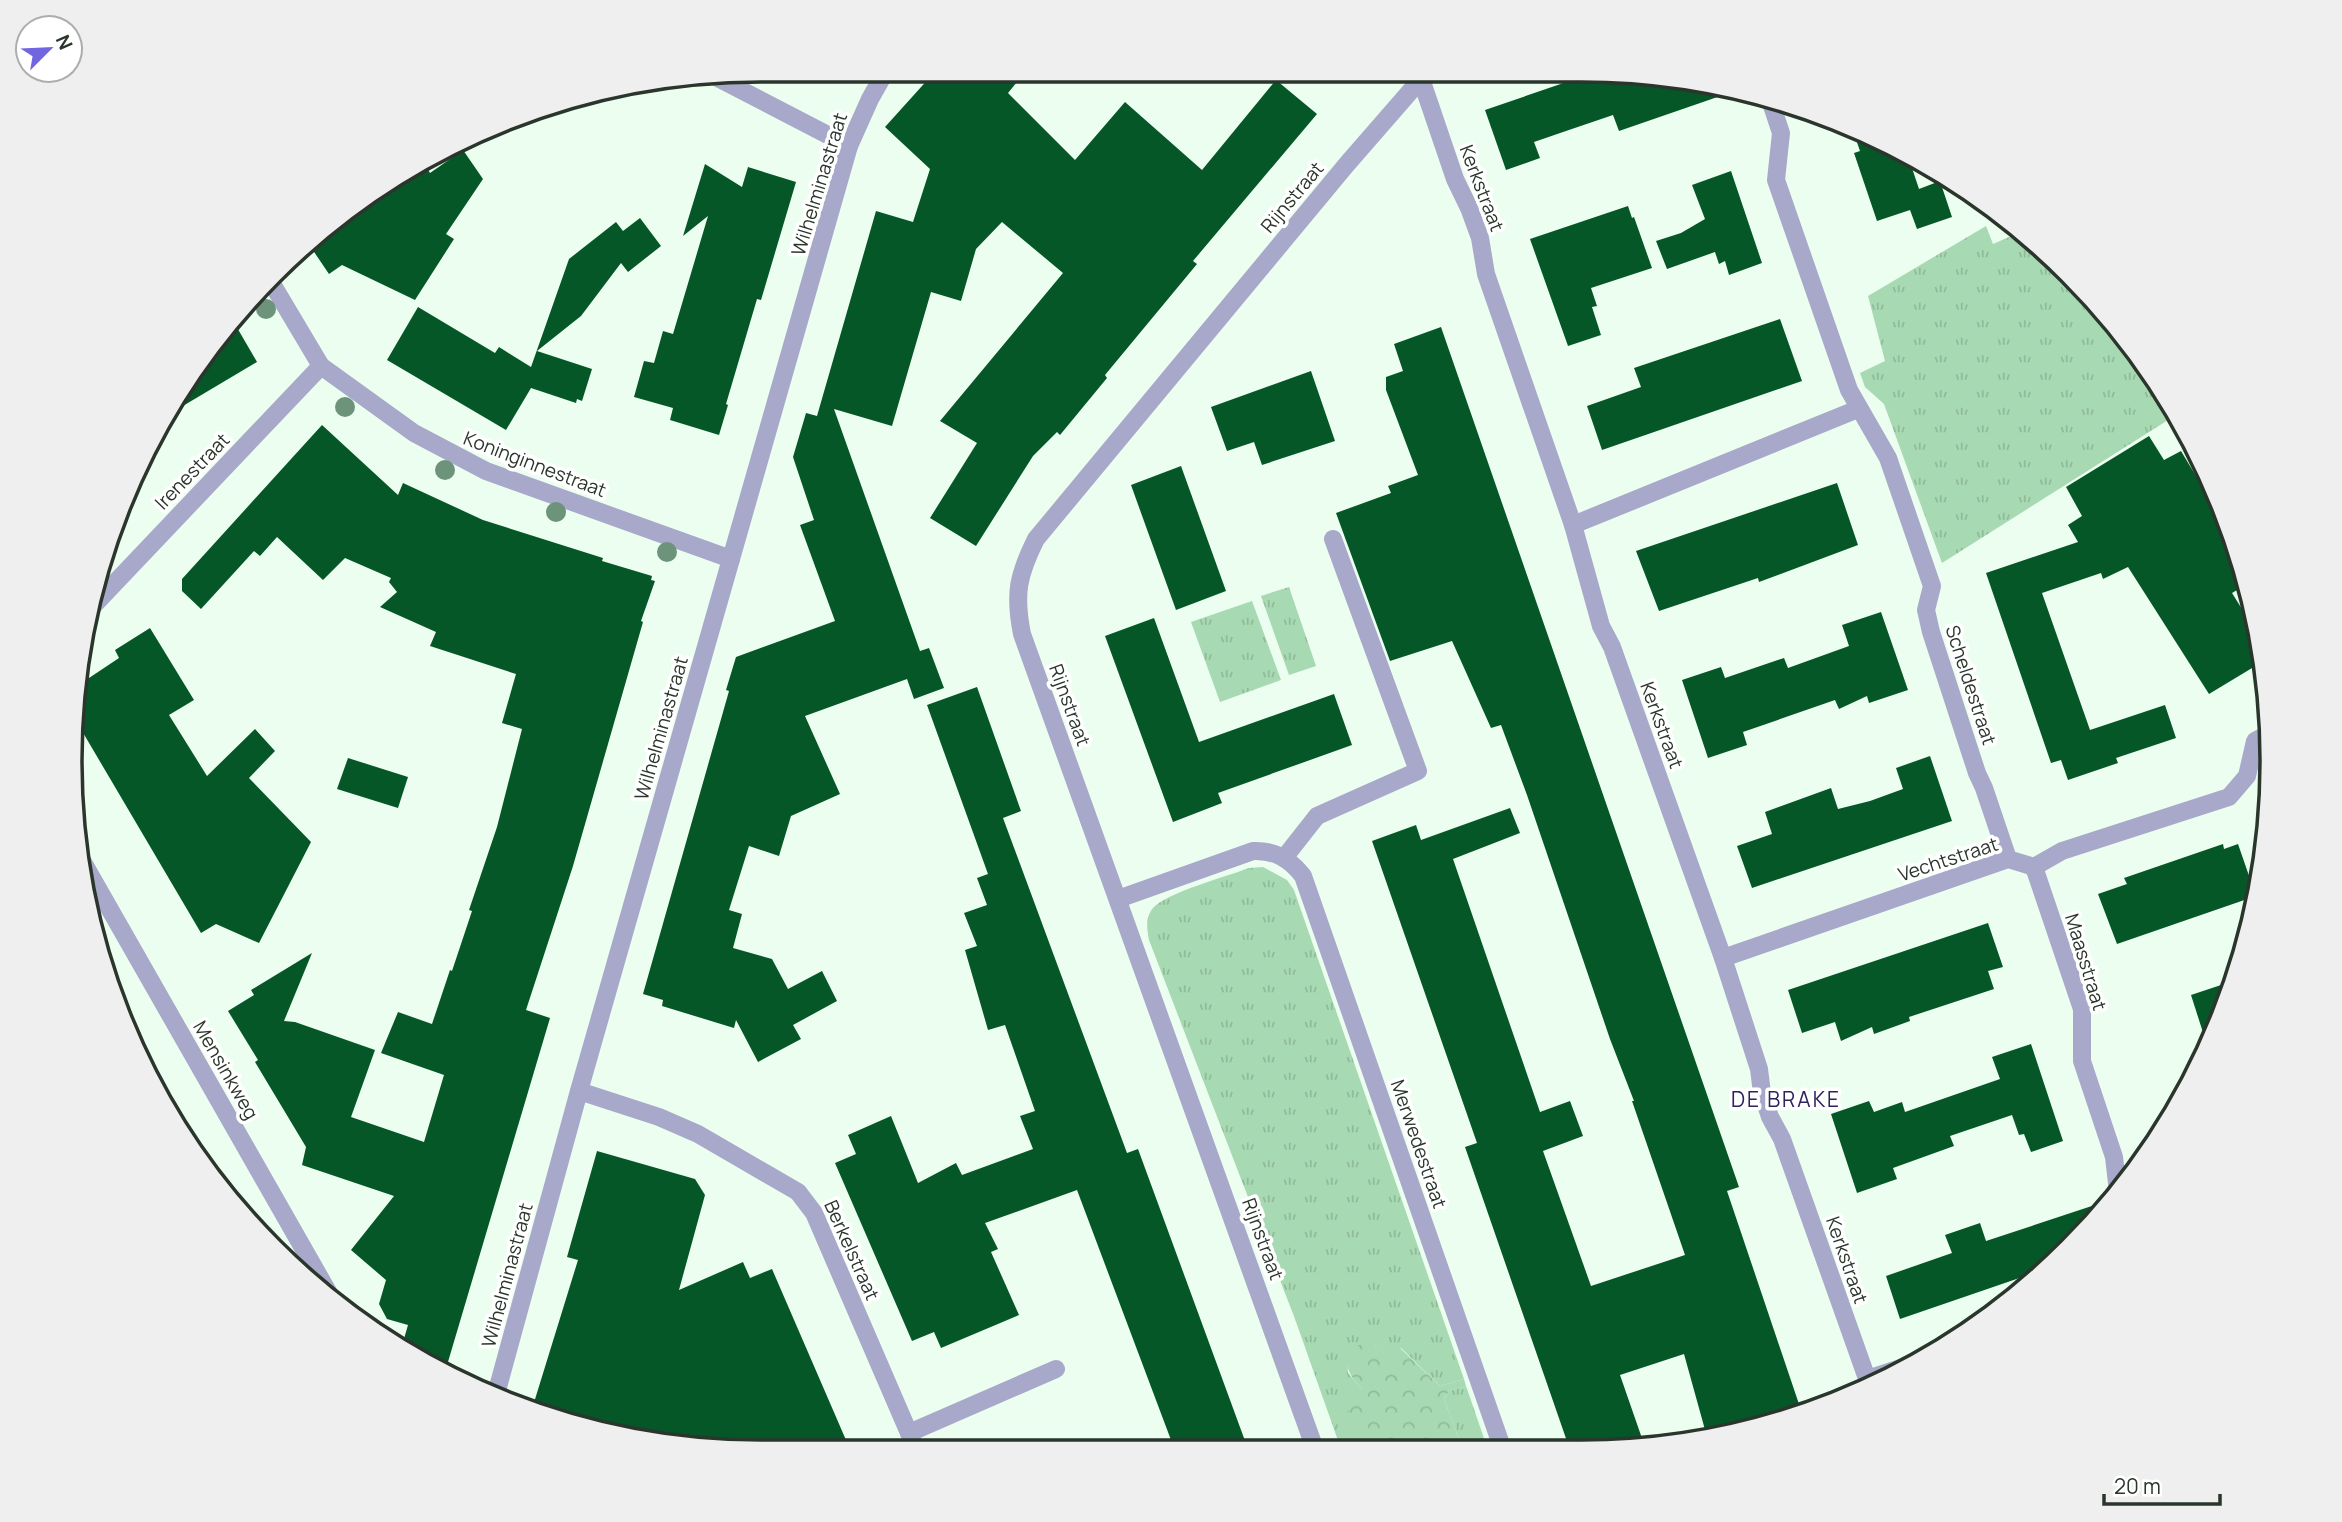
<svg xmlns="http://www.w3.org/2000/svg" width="2342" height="1522" viewBox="0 0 2342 1522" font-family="Manrope,sans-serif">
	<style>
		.grass { fill: url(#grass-tufts) }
		.park { fill: url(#park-crowns) }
		.building { fill: #065728 }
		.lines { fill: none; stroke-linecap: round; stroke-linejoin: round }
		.lane { stroke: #a8a9ca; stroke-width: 18 }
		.street { stroke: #a8a9ca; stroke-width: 18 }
		.tree { fill: #6d947a }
		.labels { text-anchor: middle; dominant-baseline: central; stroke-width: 7; stroke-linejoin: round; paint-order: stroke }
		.street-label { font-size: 19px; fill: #2a362c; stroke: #fff }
		.neighbourhood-label { font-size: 21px; letter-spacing: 2px; fill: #2a235d; stroke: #fff }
		.rim { fill: none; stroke: #2a362c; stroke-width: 3.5 }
	</style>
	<defs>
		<pattern id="grass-tufts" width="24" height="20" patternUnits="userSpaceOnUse" patternTransform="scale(1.75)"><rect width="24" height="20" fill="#a7d9b2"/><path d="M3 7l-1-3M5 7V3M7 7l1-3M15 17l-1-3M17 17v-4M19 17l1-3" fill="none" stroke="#90bb99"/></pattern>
		<pattern id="park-crowns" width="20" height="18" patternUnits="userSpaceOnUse" patternTransform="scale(1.75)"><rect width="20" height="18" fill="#a7d9b2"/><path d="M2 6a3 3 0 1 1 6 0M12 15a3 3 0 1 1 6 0" fill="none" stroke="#90bb99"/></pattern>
	</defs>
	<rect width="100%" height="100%" fill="#ecfeef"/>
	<g class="grass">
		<path d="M1986 226 1993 244 2023 231 2036 241 2129 340 2176 415 1942 563 1884 404 1865 387 1860 373 1885 361 1868 296Z"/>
		<path d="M1289 587 1316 666 1289 675 1261 596Z"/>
		<path d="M1252 601 1281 680 1220 702 1191 622Z"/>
		<path d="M1263 867 1287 880 1294 890 1464 1379 1440 1386 1401 1348 1387 1357 1374 1345 1347 1355 1348 1373 1362 1389 1381 1446 1378 1449H1341L1295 1319 1149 940C1147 929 1145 918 1153 908 1166 893 1228 876 1249 868Z"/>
		<path d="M1466 1386 1488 1450H1463L1444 1399 1449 1391Z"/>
	</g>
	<path class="park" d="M1358 1345H1374L1387 1356 1400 1348 1440 1386 1464 1379 1466 1386 1449 1391 1444 1399 1463 1450 1378 1449 1381 1446 1344 1406 1362 1389C1351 1376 1347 1373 1346 1355Z"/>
	<g class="building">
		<path d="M931 76H1022L1008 93 1075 160 1125 102 1202 170 1276 80 1317 114 1193 261 1197 264 1105 375 1107 378 1060 435 1057 432 1033 456 976 546 930 518 977 443 940 421 1063 273 1002 222 976 249 961 301 931 292 892 426 834 409 920 651 929 648 944 688 914 699 907 679 805 716 840 794 791 816 779 856 749 846 729 910 742 914 733 948 772 959 788 989 822 971 837 1001 793 1025 801 1039 758 1062 736 1020 734 1028 662 1006 663 1000 643 994 729 691 726 690 736 657 835 621 800 525 814 520 793 457 806 413 817 416 876 211 913 222 930 169 885 127Z"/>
		<path d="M1584 76H1672L1732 92 1619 131 1613 115 1566 131 1534 142 1540 158 1506 170 1485 110Z"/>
		<path d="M1851 125 1908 156 1919 189 1940 181 1952 217 1917 229 1910 210 1877 221 1854 153 1860 151Z"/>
		<path d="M463 150 483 179 446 234 454 239 415 300 342 265 329 274 308 243 377 187 424 163 430 173Z"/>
		<path d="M705 164 742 187 748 167 796 182 761 300 757 299 726 404 728 405 719 435 670 420 673 408 634 397 644 361 654 363 663 331 673 334 708 216 683 236Z"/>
		<path d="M1731 171 1762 263 1729 275 1725 261 1719 264 1715 252 1667 269 1656 241 1681 233 1705 219 1692 185Z"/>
		<path d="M1628 206 1632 218 1634 217 1652 268 1591 288 1597 306 1592 307 1601 335 1568 346 1530 239Z"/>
		<path d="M640 218 661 246 628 272 621 263 581 316 537 351 592 369 582 401 577 399 576 403 531 388 506 430 387 360 418 307 495 353 499 347 531 367 569 259 616 222 623 231Z"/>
		<path d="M232 319 257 362 161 419 213 340Z"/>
		<path d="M1780 319 1802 381 1602 450 1587 406 1641 387 1634 368Z"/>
		<path d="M1441 327 1739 1187 1727 1191 1802 1413 1759 1429 1707 1437 1684 1354 1620 1375 1645 1447 1626 1451 1570 1450 1465 1147 1477 1143 1372 841 1416 825 1421 840 1510 808 1520 833 1453 859 1540 1112 1570 1101 1583 1136 1543 1151 1591 1286 1685 1255 1632 1101H1634L1610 1039 1527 795 1501 725 1491 728 1452 641 1390 661 1336 513 1391 493 1388 486 1418 475 1386 390V377L1403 371 1394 344Z"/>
		<path d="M1311 371 1335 441 1262 465 1254 442 1227 451 1211 407Z"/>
		<path d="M322 425 398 495 403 483 483 520 603 558 602 561 652 576 651 580 655 581 641 621 643 622 573 866 526 1010 550 1018 445 1372 401 1349 408 1325 387 1319 379 1304 386 1280 351 1250 394 1196 302 1165 306 1147 255 1062 258 1060 228 1011 254 995 251 990 312 953 284 1021 295 1022 375 1050 351 1117 424 1142 444 1075 381 1053 398 1012 432 1024 450 970 452 971 472 911 469 910 497 827 522 729 502 723 516 674 430 646 436 632 380 607 397 592 389 582 391 578 345 558 323 580 277 537 260 556 254 551 201 609 182 591V579Z"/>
		<path d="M2149 436 2164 460 2181 451 2230 533 2249 583 2232 593 2257 633 2262 662 2209 694 2128 567 2103 579 2101 573 2042 593 2090 730 2165 705 2176 738 2116 758 2118 763 2068 780 2061 760 2051 763 1986 573 2078 542 2068 525 2082 516 2066 487Z"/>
		<path d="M1181 466 1226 591 1176 610 1131 485Z"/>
		<path d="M1837 483 1858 545 1759 582 1758 578 1659 611 1636 551Z"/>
		<path d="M1881 612 1908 690 1869 703 1867 696 1839 709 1835 700 1743 732 1747 745 1708 758 1682 680 1721 667 1725 678 1784 658 1788 668 1849 646 1842 625Z"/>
		<path d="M1154 618 1199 742 1334 694 1352 745 1218 793 1222 803 1173 822 1105 636Z"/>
		<path d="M150 628 194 700 169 715 207 776 255 729 275 751 249 778 311 842 259 943 216 924 201 933 72 714 77 686 119 658 115 650Z"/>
		<path d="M977 687 1021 811 1003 818 1127 1153 1138 1149 1248 1449 1174 1448 1077 1190 985 1223 998 1249 991 1252 1019 1315 941 1348 934 1332 912 1341 835 1163 856 1154 848 1135 891 1116 918 1183 956 1163 962 1175 1033 1149 1020 1116 1035 1111 1005 1025 988 1030 965 950 977 946 964 913 987 905 977 878 988 874 927 705Z"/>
		<path d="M1930 756 1952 821 1752 888 1737 846 1772 834 1765 812 1831 788 1838 809 1870 801 1903 789 1896 768Z"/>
		<path d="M348 758 408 777 398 808 337 789Z"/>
		<path d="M2223 844 2224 849 2238 844 2256 896 2117 944 2098 894 2127 884 2124 878Z"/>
		<path d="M1988 923 2003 967 1988 971 1994 989 1909 1017 1910 1021 1874 1034 1872 1027 1841 1041 1835 1022 1802 1033 1788 990Z"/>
		<path d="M2236 980 2235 983 2207 1045 2191 995Z"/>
		<path d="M2031 1044 2063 1141 2031 1152 2024 1134 2019 1135 2012 1115 1950 1136 1954 1146 1893 1168 1897 1179 1857 1193 1831 1114 1869 1101 1874 1112 1902 1102 1905 1112 2000 1079 1992 1057Z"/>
		<path d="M597 1151 695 1179 705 1195 679 1290 743 1262 750 1278 772 1269 849 1447 671 1446 532 1409 578 1260 567 1257Z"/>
		<path d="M2110 1200 2112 1201 2101 1216 2043 1270 1900 1319 1886 1276 1952 1253 1945 1235 1980 1223 1986 1241Z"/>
	</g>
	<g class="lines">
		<g class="lane">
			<path d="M1284 858 1317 816 1418 771 1333 539"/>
			<path d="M909 1433 1056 1369"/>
		</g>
		<g class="street">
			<path d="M714 76 849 146"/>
			<path d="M1420 76 1455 179 1469 208 1480 238 1486 274 1573 525 1601 626 1612 647 1723 958 1759 1069 1762 1093 1770 1117 1782 1139 1870 1387"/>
			<path d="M1771 103 1781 133 1776 180 1849 390 1888 458 1932 586 1926 610 1931 632 1977 773 1984 788 2008 859"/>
			<path d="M268 277 321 366 414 433 486 471 731 559"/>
			<path d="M1573 525 1858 409"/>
			<path d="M93 606 321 366"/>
			<path d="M80 857 335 1304"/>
			<path d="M2034 867 2082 1009V1061L2114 1157 2118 1192"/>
			<path d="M1118 899 1253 851C1275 850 1290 859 1303 876L1503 1450"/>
			<path d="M1723 958 2008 859 2034 867 2062 851 2229 797 2247 776 2255 741 2270 733"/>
			<path d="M579 1091 659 1117 698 1134 798 1192 814 1213 915 1447"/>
			<path d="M1867 1379 1916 1363"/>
			<path d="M495 1398 579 1091 849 146 870 99 883 76"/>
			<path d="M1315 1449 1022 634C1014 594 1018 575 1036 539L1347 164 1421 79 1428 76"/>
		</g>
	</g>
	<g class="tree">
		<circle cx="266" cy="309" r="10"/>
		<circle cx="345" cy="407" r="10"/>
		<circle cx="445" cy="470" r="10"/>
		<circle cx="556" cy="512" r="10"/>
		<circle cx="667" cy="552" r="10"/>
	</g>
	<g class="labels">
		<g class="street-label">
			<text transform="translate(819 184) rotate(-73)">Wilhelminastraat</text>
			<text transform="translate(1482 188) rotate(69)">Kerkstraat</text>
			<text transform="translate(1292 197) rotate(-50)">Rijnstraat</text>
			<text transform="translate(535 464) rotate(21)">Koninginnestraat</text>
			<text transform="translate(192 471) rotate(-46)">Irenestraat</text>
			<text transform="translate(1971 685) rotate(72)">Scheldestraat</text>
			<text transform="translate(1070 705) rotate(70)">Rijnstraat</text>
			<text transform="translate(1662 725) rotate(70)">Kerkstraat</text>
			<text transform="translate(661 728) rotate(-74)">Wilhelminastraat</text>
			<text transform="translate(1948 859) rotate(-18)">Vechtstraat</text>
			<text transform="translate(2086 962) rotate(73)">Maasstraat</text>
			<text transform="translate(226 1070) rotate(60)">Mensinkweg</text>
			<text transform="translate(1419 1144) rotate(71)">Merwedestraat</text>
			<text transform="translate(1263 1239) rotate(70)">Rijnstraat</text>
			<text transform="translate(852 1250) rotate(66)">Berkelstraat</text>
			<text transform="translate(1847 1260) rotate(71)">Kerkstraat</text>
			<text transform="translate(507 1275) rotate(-75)">Wilhelminastraat</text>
		</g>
		<g class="neighbourhood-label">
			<text x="1786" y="1099">DE BRAKE</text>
		</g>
	</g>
	<path d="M0 0H2342V1522H0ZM761 82H1581A679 679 0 0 1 2260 761V761A679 679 0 0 1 1581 1440H761A679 679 0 0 1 82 761V761A679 679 0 0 1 761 82Z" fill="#eeefee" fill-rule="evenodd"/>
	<path class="rim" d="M761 82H1581A679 679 0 0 1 2260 761V761A679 679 0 0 1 1581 1440H761A679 679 0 0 1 82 761V761A679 679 0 0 1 761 82Z"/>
	<g transform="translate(49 49) rotate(66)"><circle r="33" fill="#ffffff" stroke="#aaafab" stroke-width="2"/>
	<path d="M0-5L12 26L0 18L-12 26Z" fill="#7166e0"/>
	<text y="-10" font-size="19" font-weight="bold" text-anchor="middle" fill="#2a362c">N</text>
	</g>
	<path d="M2104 1494v10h116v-10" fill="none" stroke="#2a362c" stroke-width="3.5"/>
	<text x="2114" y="1494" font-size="21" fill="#2a362c" stroke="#ffffff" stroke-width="5" paint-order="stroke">20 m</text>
</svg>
